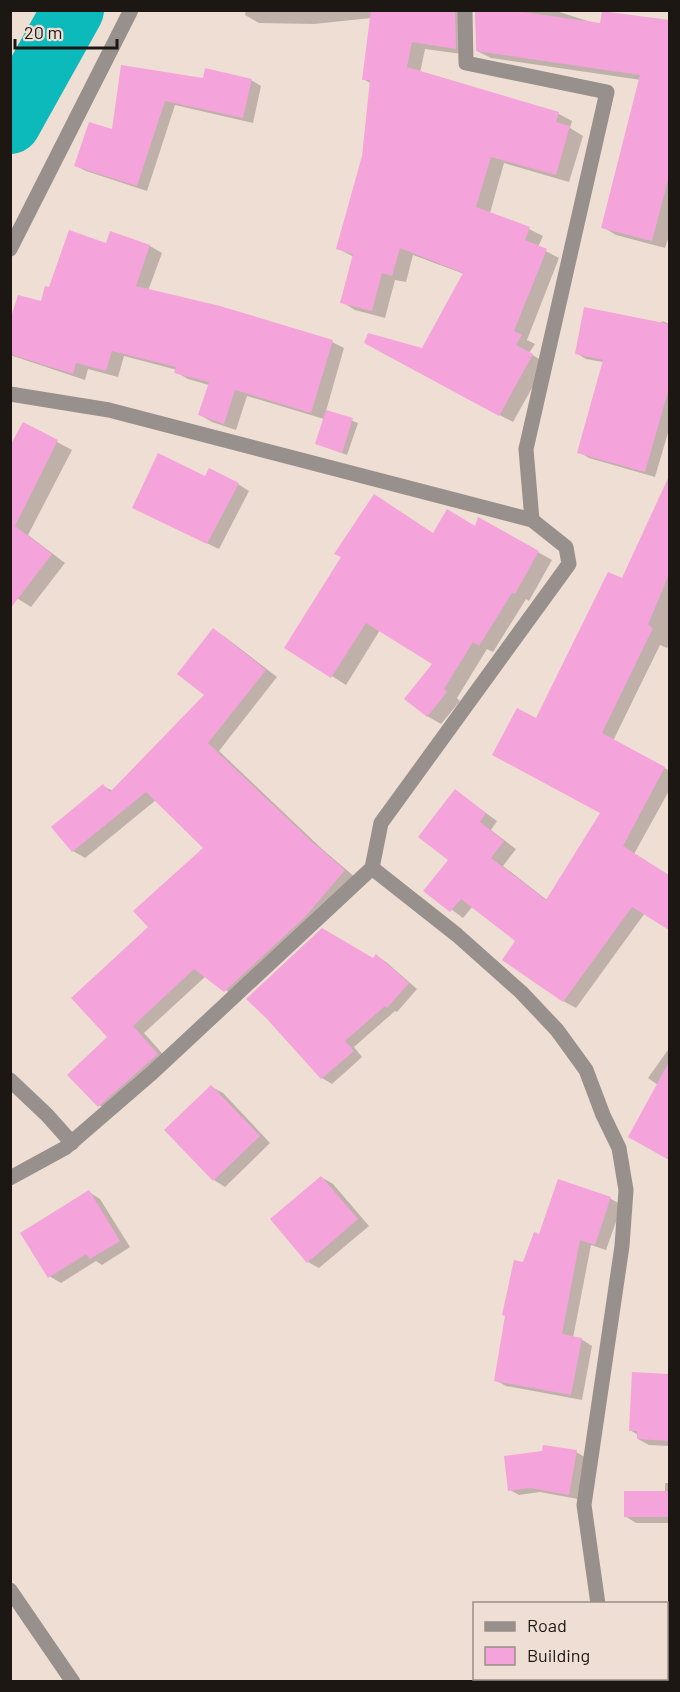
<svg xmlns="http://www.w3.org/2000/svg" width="680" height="1692" viewBox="0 0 680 1692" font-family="Barlow,sans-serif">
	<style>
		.shadow { fill: #0003 }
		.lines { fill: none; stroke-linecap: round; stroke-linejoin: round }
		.river { stroke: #0cbabb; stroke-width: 62 }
		.building { fill: #f5a3db }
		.street { stroke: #98908c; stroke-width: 15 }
	</style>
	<rect width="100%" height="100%" fill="#efded4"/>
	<g class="shadow">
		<path d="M246 10H473L468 18 469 55 425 49 420 73 559 114 572 121 570 128 583 136 569 182 504 163 490 213 529 229 543 236 538 247 559 258 527 340 535 344 529 353 546 363 513 422 379 351 423 350 464 274 413 255 406 282 395 280 385 318 355 310 342 302 354 257 337 248 363 156 372 84 363 79 371 18 314 24 259 23 245 15Z"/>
		<path d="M475 10H553L670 47V233L665 248 616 235 603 227 641 80 491 58 477 51Z"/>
		<path d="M123 67 204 80H251L261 86 253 123 175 105 147 191 86 171 76 166 113 131Z"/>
		<path d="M111 233 150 246 162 253 148 291 332 342 344 348 326 411 358 423 347 455 317 444 324 419 247 396 236 430 212 422 200 415 209 385 188 379 176 372 177 370 124 356 118 377 88 369 85 380 10 355V325L42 303 50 289 106 245Z"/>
		<path d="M662 321 670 324V426L655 477 589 458 579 452 603 362 586 359 576 353 661 324Z"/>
		<path d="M23 424 72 450 28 535 65 563 31 607 10 594V449Z"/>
		<path d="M206 478 238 484 249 491 219 549 145 513Z"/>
		<path d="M657 506 670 512V643L667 648 660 645 613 741 670 771V789L634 854 658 880 670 887V929L645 913 576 1008 563 1001 518 941 473 906 463 918 425 890 450 860 455 791 497 821 491 830 516 849 503 866 547 900 602 813 537 720 623 580Z"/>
		<path d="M479 519 552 560 529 601 526 599 493 652 487 649 457 698 460 701 441 724 427 716 434 664 380 630 346 685 286 647 434 534 476 528Z"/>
		<path d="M213 630 225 637 277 677 219 751 322 849 356 878 237 998 206 976 144 1033 169 1061 111 1112 99 1105 109 1037 150 927 205 848 156 800 85 858 73 851 103 786 113 791 206 694Z"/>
		<path d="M377 956 386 962 417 989 397 1012 395 1011 354 1047 362 1057 332 1084 322 1078 268 1018 373 960Z"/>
		<path d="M670 1047V1158L630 1136 658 1085 648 1078Z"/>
		<path d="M212 1087 223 1093 270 1143 225 1187 214 1180Z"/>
		<path d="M321 1177 333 1184 369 1226 319 1268 308 1262Z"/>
		<path d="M559 1181 611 1199 622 1205 606 1250 591 1245 573 1338 581 1339 592 1346 582 1400 506 1386 495 1380 524 1264 540 1236Z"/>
		<path d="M89 1192 100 1199 130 1247 102 1265 96 1261 61 1283 49 1276Z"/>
		<path d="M633 1373 670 1376V1446L649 1445 638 1439V1435L630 1430Z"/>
		<path d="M576 1452 585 1457 578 1499 540 1492 519 1495 510 1490Z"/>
		<path d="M665 1483H670V1523H636L625 1516 665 1493Z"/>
	</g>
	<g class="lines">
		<path class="river" d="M10 123 73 10"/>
	</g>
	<g class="building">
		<path d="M371 10H455L456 49 412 42 407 67 559 112 556 122 570 126 556 175 491 157 476 207 530 227 525 240 547 249 514 331 522 335 516 345 533 354 499 416 364 343 368 333 422 348 463 273 400 248 392 276 382 273 372 311 340 303 353 254 336 249 362 156 370 80H362Z"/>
		<path d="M475 10H509L600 23 602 11 669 20V176L652 241 601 228 640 75 476 51Z"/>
		<path d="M121 65 203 78 205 68 252 79 243 118 165 101 137 186 74 166 89 122 112 129Z"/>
		<path d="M69 230 106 243 110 231 150 245 136 286 220 306 333 340 311 413 235 390 224 424 198 415 209 382 174 373 176 367 112 351 106 371 76 363 73 374 10 354V320L18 295 41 301 45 286 49 287Z"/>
		<path d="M584 307 669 324V388L645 472 577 453 603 360 575 354Z"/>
		<path d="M326 410 353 418 342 453 315 444Z"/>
		<path d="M23 422 58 440 15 526 52 554 10 609V446Z"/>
		<path d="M158 453 205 476 209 468 239 483 207 544 132 508Z"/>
		<path d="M669 476V574L648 625 653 628 602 733 665 767 623 846 669 875V930L632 907 563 1002 502 960 515 941 461 899 450 912 423 891 448 860 418 837 455 789 486 813 480 822 504 841 491 858 546 900 600 813 492 755 517 708 536 718 608 572 622 578Z"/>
		<path d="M374 494 433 533 447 509 475 526 478 517 539 551 515 594 512 593 479 646 473 642 444 689 447 692 427 717 404 699 432 664 366 623 331 678 284 648 341 557 334 554Z"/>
		<path d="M213 628 266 670 208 743 310 840 345 870 304 918 224 992 194 969 133 1026 158 1054 98 1107 67 1075 107 1037 71 998 148 927 133 911 203 848 146 792 72 852 51 827 103 784 110 792 204 695 177 674Z"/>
		<path d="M322 928 373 958 376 954 409 983 387 1008 385 1006 345 1041 354 1051 321 1079 267 1019 246 999Z"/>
		<path d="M669 1062V1160L628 1137Z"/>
		<path d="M211 1085 260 1136 213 1181 164 1130Z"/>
		<path d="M321 1176 358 1219 307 1263 270 1219Z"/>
		<path d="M558 1179 611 1197 595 1245 580 1240 562 1334 582 1338 571 1395 494 1381 505 1316 502 1315 514 1260 523 1262 534 1232 539 1234Z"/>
		<path d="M89 1190 120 1241 90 1259 86 1254 48 1278 20 1233Z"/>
		<path d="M632 1372 669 1374V1441L637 1439V1431H629Z"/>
		<path d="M543 1445 577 1450 569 1495 530 1488 508 1491 504 1456 542 1451Z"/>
		<rect x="624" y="1491" width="45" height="26"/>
	</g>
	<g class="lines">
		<g class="street">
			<path d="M465 10 466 63 607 92 526 449 532 520"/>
			<path d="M10 249 131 10"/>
			<path d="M10 394 109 410 532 520 566 547 569 564 381 823 372 868 153 1072 65 1148 10 1178"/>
			<path d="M372 868 457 935 521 992 557 1030 586 1070 603 1115 619 1148 626 1190 622 1246 584 1505 598 1604"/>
			<path d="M10 1080 47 1115 72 1143"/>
			<path d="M10 1590 73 1682"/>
			<path d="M599 1682 600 1678"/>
		</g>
	</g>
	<rect width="680" height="1692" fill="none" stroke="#1d1713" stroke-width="24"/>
	<rect x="473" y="1602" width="195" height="78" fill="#efded4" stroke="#9b8e87" stroke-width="1.5"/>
	<rect x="485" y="1622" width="30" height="9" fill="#98908c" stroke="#9b8e87" stroke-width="1.5"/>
	<text x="527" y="1632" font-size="18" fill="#1d1713">Road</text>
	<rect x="485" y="1647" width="30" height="18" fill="#f5a3db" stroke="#9b8e87" stroke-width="1.5"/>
	<text x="527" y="1662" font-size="18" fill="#1d1713">Building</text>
	<path d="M15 39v9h102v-9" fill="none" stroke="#1d1713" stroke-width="3"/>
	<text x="24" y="39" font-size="18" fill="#1d1713" stroke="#efded4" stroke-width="4.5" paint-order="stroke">20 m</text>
</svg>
